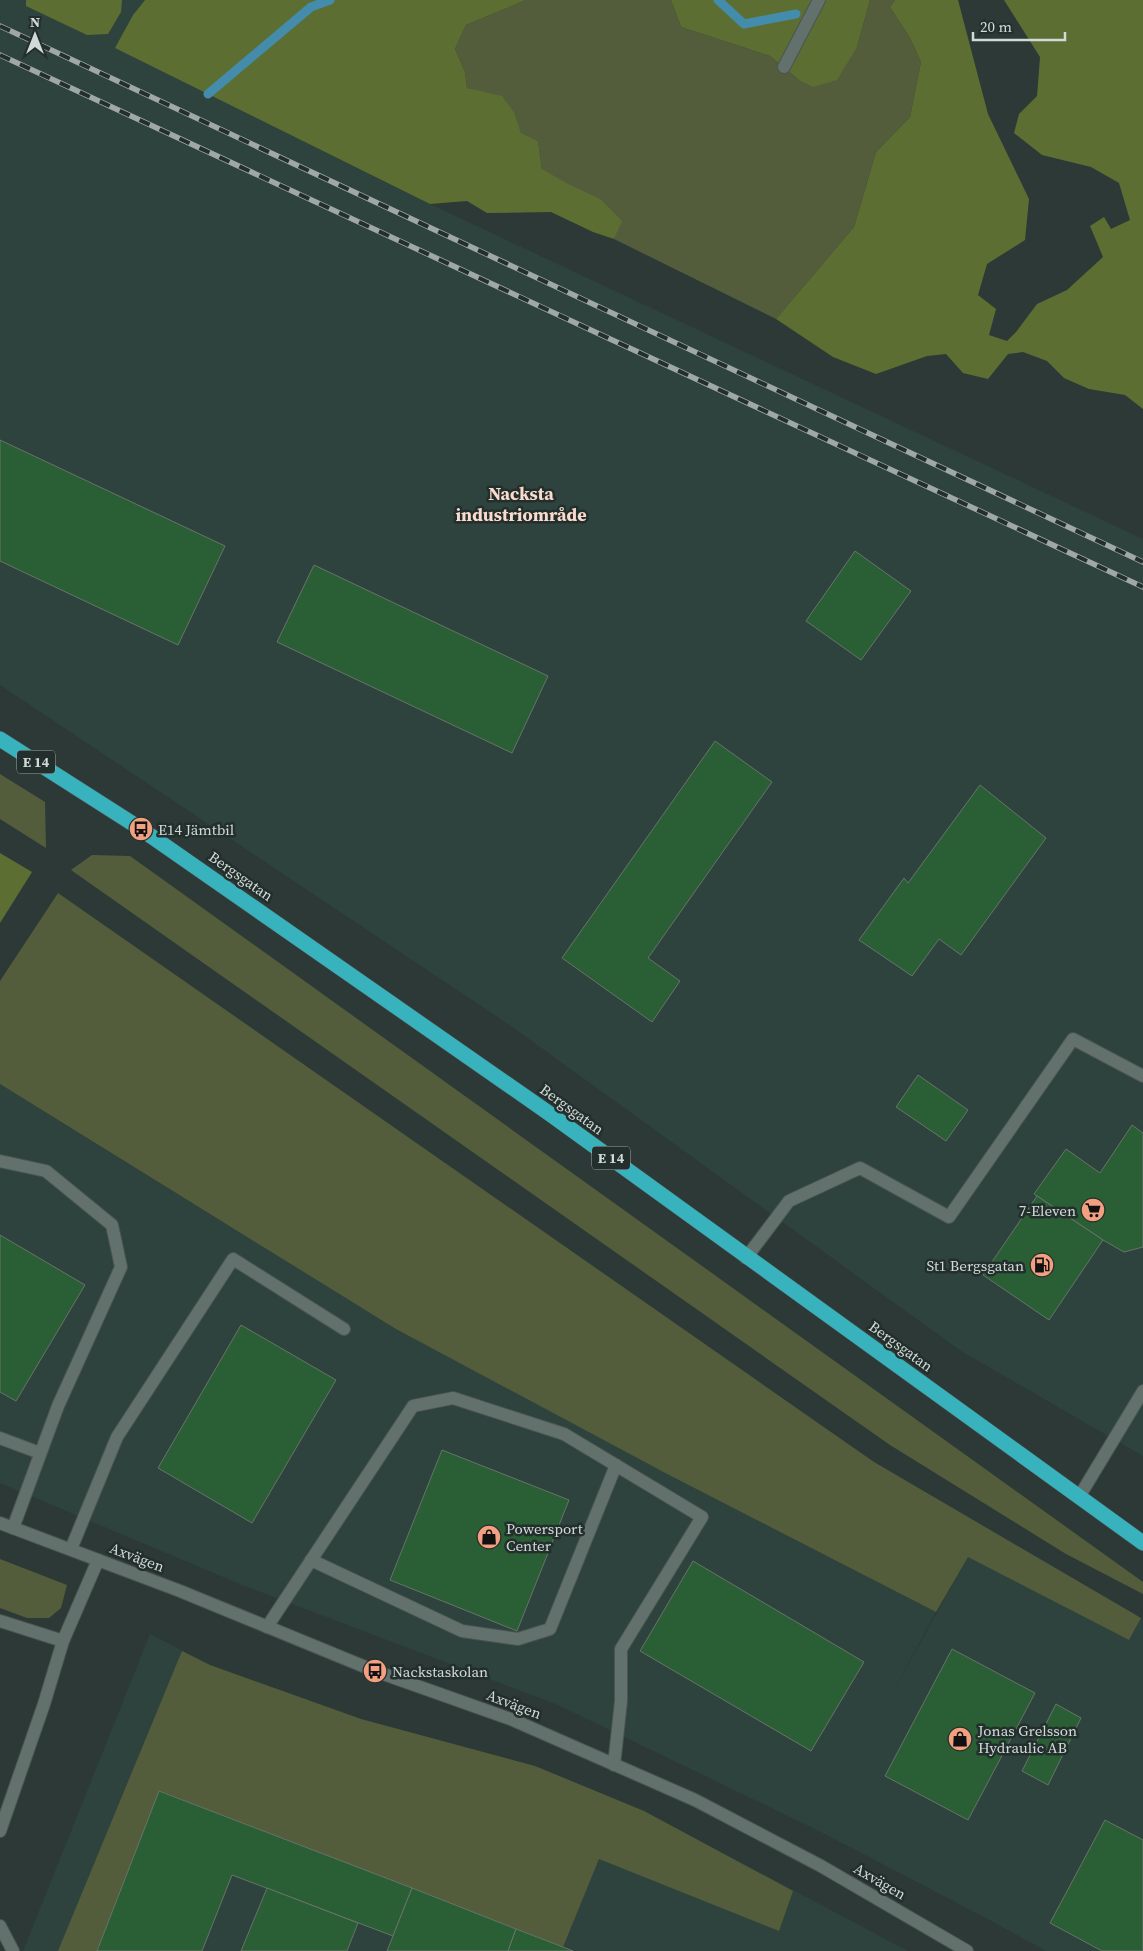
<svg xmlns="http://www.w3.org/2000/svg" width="1143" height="1951" viewBox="0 0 1143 1951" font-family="'Source Serif 4',serif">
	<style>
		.built { fill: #2e433d }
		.green { fill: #535d3c }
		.forest { fill: #5d6e32 }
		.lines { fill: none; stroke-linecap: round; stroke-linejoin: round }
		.stream { stroke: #448cac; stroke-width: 9 }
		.building { fill: #2a5f36; stroke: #69736a }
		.lane-casing { stroke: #4a5451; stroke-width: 14 }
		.street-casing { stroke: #4a5451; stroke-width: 14 }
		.secondary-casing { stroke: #4a5451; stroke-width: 14 }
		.highway-casing { stroke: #4a5451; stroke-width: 16 }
		.lane { stroke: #63716d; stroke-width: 12 }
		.street { stroke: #63716d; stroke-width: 12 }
		.secondary { stroke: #63716d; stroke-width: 12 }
		.highway { stroke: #38b2bc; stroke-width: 15 }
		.rail-casing { stroke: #9fa8a6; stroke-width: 5.5 }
		.rail { stroke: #232f2c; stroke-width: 4; stroke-dasharray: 11; stroke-linecap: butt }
		.labels { text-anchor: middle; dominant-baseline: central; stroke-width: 5; stroke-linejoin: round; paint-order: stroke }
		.shield { fill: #232f2c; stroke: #9ea7a4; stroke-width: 1 }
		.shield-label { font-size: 14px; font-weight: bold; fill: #d2dad8 }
		.poi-label { font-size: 15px; fill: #d2dad8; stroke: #232f2c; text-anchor: start }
		.street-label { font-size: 15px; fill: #d2dad8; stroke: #232f2c }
		.quarter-label { font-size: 18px; font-weight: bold; fill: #fbdbce; stroke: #232f2c }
	</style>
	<rect width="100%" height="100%" fill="#2d3936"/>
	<g class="built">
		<path d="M0 0H145L133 15 116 48 430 204 1143 539V1456L961 1351 511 1026 0 685Z"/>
		<path d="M0 1084 211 1215 671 1476 936 1612 884 1709 968 1556 1129 1640 1141 1618H1143V1951H1046L984 1917 817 1830 558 1705 242 1585 0 1483Z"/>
		<path d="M150 1634 210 1665 361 1719 535 1766 644 1811 908 1951H23Z"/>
	</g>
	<g class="green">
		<path d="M526 0H671L681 27 770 56 799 80 857 47 870 0H895L890 7 910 38 921 62 910 117 876 152 854 227 776 319 614 239 621 220 542 169 538 141 521 134 515 114 483 93 467 88 465 72 455 49 466 25Z"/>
		<path d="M0 774 45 802 46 848 0 819Z"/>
		<path d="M92 855 130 856 1143 1582V1594L1066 1554 890 1445 71 870Z"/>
		<path d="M58 893 874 1462 1141 1618 1129 1640 968 1557 936 1612 671 1476 396 1329 0 1084V981Z"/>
		<path d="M0 1559 67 1585 61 1608 49 1618H27L0 1608Z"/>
		<path d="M182 1651 210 1665 361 1719 535 1766 644 1811 793 1891 779 1931 599 1859 563 1947 160 1791 97 1951H58Z"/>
	</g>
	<g class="forest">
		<path d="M26 0H122L121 12 108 34 87 35 26 6Z"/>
		<path d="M145 0H526L466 25 455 49 465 72 467 88 502 96 515 114 521 133 538 141 542 169 568 184 600 199 622 221 614 239 593 232 551 212 487 213 467 201 430 204 115 48 133 15Z"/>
		<path d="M671 0H870L857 47 837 80 813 87 799 80 770 56 681 27Z"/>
		<path d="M895 0H958L988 114 1029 199 1025 240 987 264 978 295 996 309 989 335 1007 341 1016 332 1037 304 1067 290 1103 257 1090 226 1104 217 1111 229 1130 220 1119 183 1091 167 1042 155 1014 133 1019 114 1037 96 1040 57 1004 0H1143V409L1125 395 1089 389 1064 378 1047 361 1023 352 1008 354 988 379 963 373 946 354 927 356 876 374 833 357 776 319 854 227 876 152 910 117 921 62 910 38 890 7Z"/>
		<path d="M0 853 32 872 0 923Z"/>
	</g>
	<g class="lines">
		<g class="stream">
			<path d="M718 0 744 24 796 14"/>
			<path d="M208 94 311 7 330 0"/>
		</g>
	</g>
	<g class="building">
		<path d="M0 440 225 546 178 645 0 561Z"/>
		<path d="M855 551 911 591 861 660 806 621Z"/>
		<path d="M314 565 548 676 512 753 277 642Z"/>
		<path d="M715 741 772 782 648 958 680 981 652 1022 562 958Z"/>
		<path d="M980 785 1046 838 961 955 939 939 912 976 859 940 904 878 908 883Z"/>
		<path d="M918 1075 968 1110 946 1141 896 1107Z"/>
		<path d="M1132 1125 1143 1133V1247L1124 1252 1103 1240 1034 1194 1066 1149 1100 1173Z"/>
		<path d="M1037 1196 1103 1240 1049 1320 983 1275Z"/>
		<path d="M0 1235 85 1285 16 1401 0 1392Z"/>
		<path d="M241 1325 336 1380 252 1523 158 1468Z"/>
		<path d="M442 1450 569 1500 517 1631 390 1580Z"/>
		<path d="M693 1561 864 1662 811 1751 640 1651Z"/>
		<path d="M952 1649 1035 1693 968 1820 885 1776Z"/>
		<path d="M1056 1704 1081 1718 1048 1785 1022 1771Z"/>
		<path d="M159 1791 412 1888 393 1936 232 1875 202 1951H97Z"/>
		<path d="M1105 1820 1143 1840V1951H1102L1050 1923Z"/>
		<path d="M267 1888 358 1923 347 1951H241Z"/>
		<path d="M412 1888 516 1929 508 1951H387Z"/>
		<path d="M516 1929 563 1947 573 1951H508Z"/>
	</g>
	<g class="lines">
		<g class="lane-casing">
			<g id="lane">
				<path d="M784 67 819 0"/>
				<path d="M0 1161 46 1171 112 1225 121 1267 58 1406 13 1528"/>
				<path d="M746 1258 789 1201 860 1168 949 1217 1073 1039 1143 1076"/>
				<path d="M0 1438 40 1453"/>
				<path d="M1079 1497 1143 1391"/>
				<path d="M71 1549 117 1437 233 1259 344 1329"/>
				<path d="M311 1560 462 1631 518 1639 550 1629 616 1465"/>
				<path d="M0 1621 63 1641"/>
				<path d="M267 1627 413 1406 453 1398 564 1434 702 1517 621 1649V1701L614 1765"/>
				<path d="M0 1926 13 1951"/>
			</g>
		</g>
		<g class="street-casing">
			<path id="street" d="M0 1831 44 1704 63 1641 98 1560"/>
		</g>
		<g class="secondary-casing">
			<path id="secondary" d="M0 1523 180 1591 375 1671 513 1720 695 1800 821 1866 967 1951"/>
		</g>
		<g class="highway-casing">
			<path id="highway" d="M0 739 141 829 550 1114 1143 1543"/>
		</g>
		<use href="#lane" class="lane"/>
		<use href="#street" class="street"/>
		<use href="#secondary" class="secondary"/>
		<use href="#highway" class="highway"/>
		<g class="rail-casing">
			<g id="rail">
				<path d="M0 26 1143 562"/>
				<path d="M0 55 1143 587"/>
			</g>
		</g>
		<use href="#rail" class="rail"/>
	</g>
	<defs>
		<g id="bus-disc" transform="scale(1.25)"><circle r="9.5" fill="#f2a080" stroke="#232f2c"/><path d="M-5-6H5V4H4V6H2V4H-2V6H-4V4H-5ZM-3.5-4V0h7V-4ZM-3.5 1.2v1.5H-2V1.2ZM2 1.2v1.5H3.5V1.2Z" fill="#111"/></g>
		<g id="supermarket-disc" transform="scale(1.25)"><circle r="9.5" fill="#f2a080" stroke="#232f2c"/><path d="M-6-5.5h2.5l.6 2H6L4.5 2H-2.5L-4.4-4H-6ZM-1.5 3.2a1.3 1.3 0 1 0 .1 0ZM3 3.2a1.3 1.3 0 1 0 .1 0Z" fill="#111"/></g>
		<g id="fuel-disc" transform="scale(1.25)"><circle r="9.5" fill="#f2a080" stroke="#232f2c"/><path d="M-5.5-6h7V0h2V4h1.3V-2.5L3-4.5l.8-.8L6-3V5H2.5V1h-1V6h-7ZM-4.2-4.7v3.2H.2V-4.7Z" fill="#111"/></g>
		<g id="shop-disc" transform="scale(1.25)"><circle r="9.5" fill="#f2a080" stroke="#232f2c"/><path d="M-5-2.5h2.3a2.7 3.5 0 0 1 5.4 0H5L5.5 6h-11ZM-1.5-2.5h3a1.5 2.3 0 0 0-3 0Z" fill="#111"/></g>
	</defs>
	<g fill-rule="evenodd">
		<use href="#bus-disc" x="141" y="829"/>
		<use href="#supermarket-disc" x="1093" y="1210"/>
		<use href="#fuel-disc" x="1042" y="1265"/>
		<use href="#shop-disc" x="489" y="1537"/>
		<use href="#bus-disc" x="375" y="1671"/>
		<use href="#shop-disc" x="960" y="1739"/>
	</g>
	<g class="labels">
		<g class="shield">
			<rect x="17" y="750.5" width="38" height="23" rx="4"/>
			<rect x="592" y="1146.5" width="38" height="23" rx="4"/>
		</g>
		<g class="shield-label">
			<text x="36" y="762">E 14</text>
			<text x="611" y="1158">E 14</text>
		</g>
		<g class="poi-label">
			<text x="158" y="829">E14 Jämtbil</text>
			<text x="1076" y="1210" text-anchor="end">7-Eleven</text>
			<text x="1024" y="1265" text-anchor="end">St1 Bergsgatan</text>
			<text x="506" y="1528">Powersport<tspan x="506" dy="17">Center</tspan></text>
			<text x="392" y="1671">Nackstaskolan</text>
			<text x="978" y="1730">Jonas Grelsson<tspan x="978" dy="17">Hydraulic AB</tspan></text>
		</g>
		<g class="street-label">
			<text transform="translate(241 876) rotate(35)">Bergsgatan</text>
			<text transform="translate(572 1109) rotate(36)">Bergsgatan</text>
			<text transform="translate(901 1346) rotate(36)">Bergsgatan</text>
			<text transform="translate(137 1557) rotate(21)">Axvägen</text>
			<text transform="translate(514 1704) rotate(21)">Axvägen</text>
			<text transform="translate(880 1881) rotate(30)">Axvägen</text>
		</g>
		<g class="quarter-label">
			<text x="521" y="493">Nacksta<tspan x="521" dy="21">industriområde</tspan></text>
		</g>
	</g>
	<g transform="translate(35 35)" stroke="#232f2c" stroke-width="4" paint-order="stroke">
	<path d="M0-4L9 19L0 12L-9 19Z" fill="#d2dad8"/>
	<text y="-8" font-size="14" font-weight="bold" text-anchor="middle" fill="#d2dad8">N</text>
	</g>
	<path d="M973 32v8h92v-8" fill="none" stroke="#d2dad8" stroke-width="2.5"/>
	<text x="980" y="32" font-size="15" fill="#d2dad8" stroke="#232f2c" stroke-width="4" paint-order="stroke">20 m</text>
</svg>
